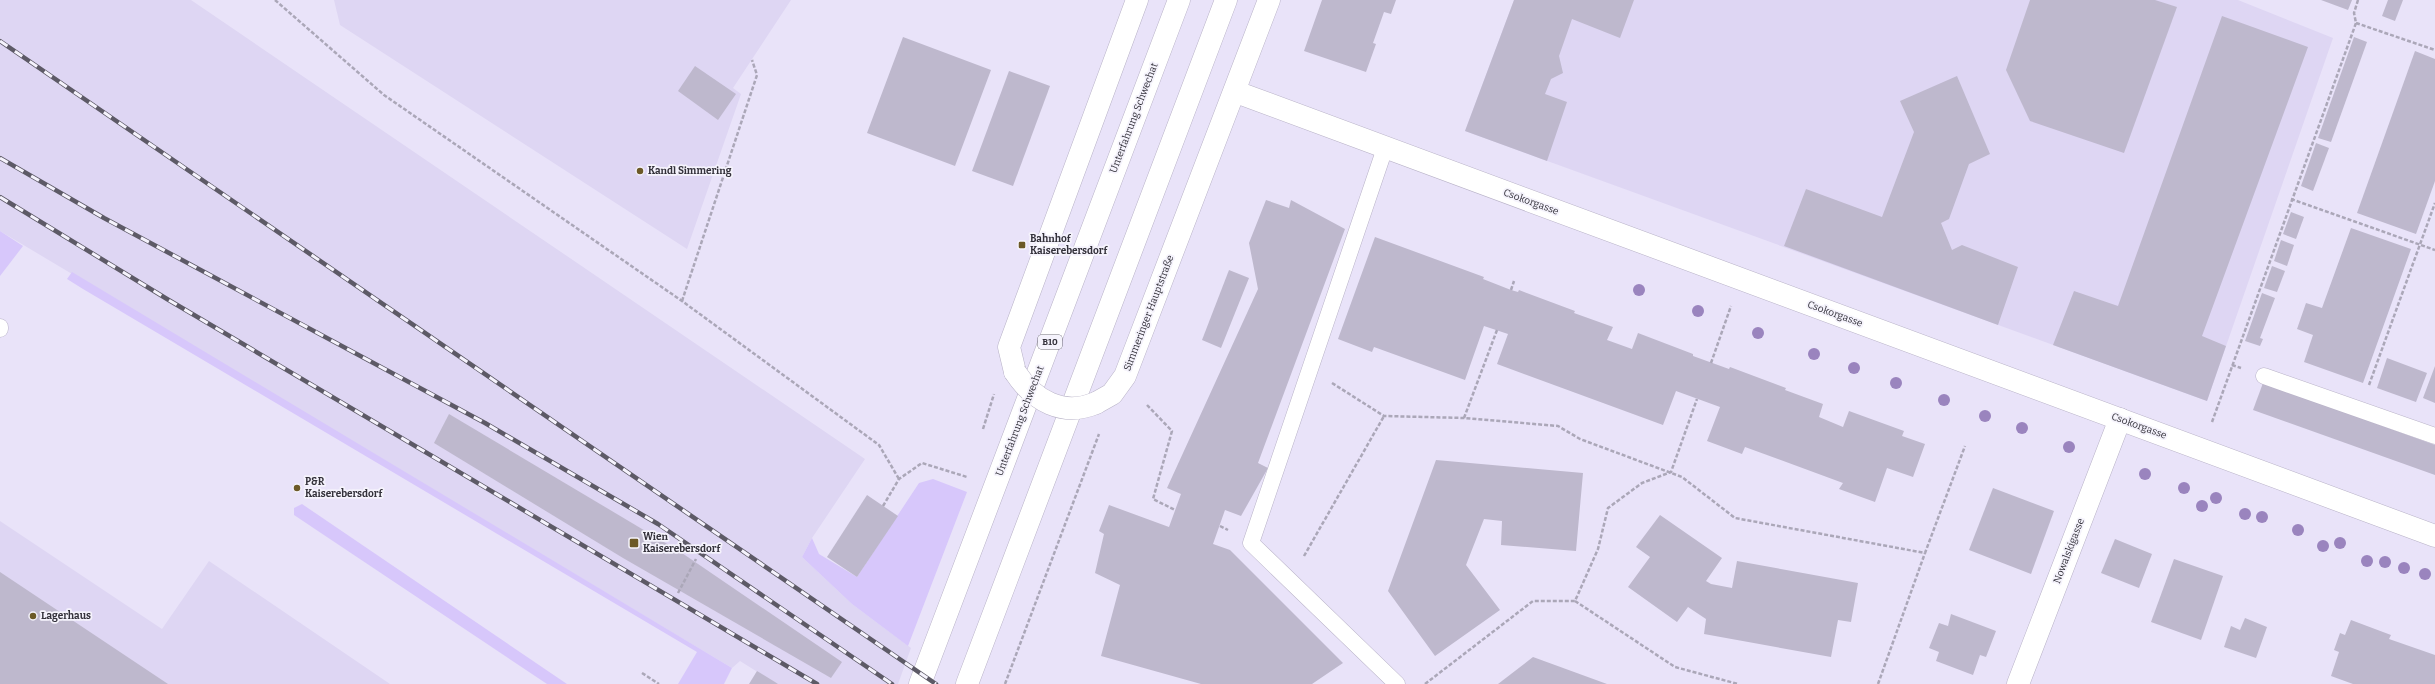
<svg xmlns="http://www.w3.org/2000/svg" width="2435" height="684" viewBox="0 0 2435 684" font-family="Bitter,serif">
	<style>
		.built { fill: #ded6f3 }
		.green { fill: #d7c7fb }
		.building { fill: #beb8cd }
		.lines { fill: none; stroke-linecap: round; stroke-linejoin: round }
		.lane-casing { stroke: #b8b2c7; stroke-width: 17 }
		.street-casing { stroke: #b8b2c7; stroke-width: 23 }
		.primary-casing { stroke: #b8b2c7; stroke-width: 23 }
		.path { stroke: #aba7b8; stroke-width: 2.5; stroke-dasharray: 4 2; stroke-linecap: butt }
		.lane { stroke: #fff; stroke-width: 16 }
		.street { stroke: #fff; stroke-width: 22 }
		.primary { stroke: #fff; stroke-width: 22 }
		.rail-casing { stroke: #5d5a66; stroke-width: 4.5 }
		.rail { stroke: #f5f3fc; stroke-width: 3; stroke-dasharray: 9; stroke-linecap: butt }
		.street-bridge-casing { stroke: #b8b2c7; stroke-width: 23; stroke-linecap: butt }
		.street-bridge { stroke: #fff; stroke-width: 22 }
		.tree { fill: #9a84be }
		.poi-dot { fill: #6c5927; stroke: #f5f3fc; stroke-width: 1.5 }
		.labels { text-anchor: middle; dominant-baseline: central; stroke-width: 3.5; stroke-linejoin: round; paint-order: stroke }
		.shield { fill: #f5f3fc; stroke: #6d6b74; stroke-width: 1 }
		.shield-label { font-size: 9px; font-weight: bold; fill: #33313a }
		.street-label { font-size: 10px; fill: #33313a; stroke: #f5f3fc }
		.poi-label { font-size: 10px; font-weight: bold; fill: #33313a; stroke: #f5f3fc; text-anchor: start }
	</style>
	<rect width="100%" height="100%" fill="#e9e3f9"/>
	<g class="built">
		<path d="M0 0H191L865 459 812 538 802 557 852 604 911 648 898 684H777L740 661 732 668 0 231Z"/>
		<path d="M334 0H791L733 88 741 94 687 249 340 25Z"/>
		<path d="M1514 0H2238L2333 38 2207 401 1465 131Z"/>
		<path d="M0 521 162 629 209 561 390 684H0Z"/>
	</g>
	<g class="green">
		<path d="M0 231 23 246 0 276Z"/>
		<path d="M72 272 732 668 724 684H678L697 652 83 289 67 279Z"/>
		<path d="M933 479 967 492 908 646 852 604 802 557 812 538 819 554 857 577 919 483Z"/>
		<path d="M302 504 567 684H547L294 515V508Z"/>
	</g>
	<g class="building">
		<path d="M1322 0H1396L1391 14 1384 12 1373 43 1376 44 1366 72 1304 51Z"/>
		<path d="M1514 0H1634L1620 38 1572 19 1559 56 1563 73 1551 79 1545 94 1567 102 1547 161 1465 131Z"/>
		<path d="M2030 0H2155L2177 7 2124 153 2030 121 2006 70Z"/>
		<path d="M2321 0H2352L2348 10Z"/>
		<path d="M2388 0H2403L2395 21 2382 16Z"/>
		<path d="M2222 16 2308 47 2202 336 2226 346 2207 401 2053 345 2074 291 2118 306Z"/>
		<path d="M903 37 991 70 955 166 867 133Z"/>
		<path d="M2354 37 2367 42 2331 142 2318 138Z"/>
		<path d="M2415 51 2435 59V181L2416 234 2357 213Z"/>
		<path d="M695 66 736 94 718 120 678 91Z"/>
		<path d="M1009 71 1050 86 1013 186 972 171Z"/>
		<path d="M1957 76 1990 154 1969 164 1949 219 1941 223 1952 250 1962 245 2018 267 1998 325 1784 246 1806 189 1882 217 1914 132 1900 101Z"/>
		<path d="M2316 143 2329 148 2313 191 2301 186Z"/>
		<path d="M1266 200 1289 208 1291 200 1345 229 1258 463 1268 468 1241 516 1225 510 1213 544 1230 550 1343 663 1312 684H1201L1101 656 1120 585 1095 573 1104 534 1099 531 1109 505 1169 527 1181 494 1167 488 1258 289 1249 243Z"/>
		<path d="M2291 212 2304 217 2296 239 2283 234Z"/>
		<path d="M2351 228 2411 249 2363 383 2304 362 2313 335 2297 329 2306 303 2322 308Z"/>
		<path d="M1375 237 1484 277 1483 279 1511 290 1518 292 1519 290 1575 311 1574 313 1613 327 1607 340 1632 349 1638 333 1693 354V356L1729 369 1730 367 1786 388 1785 390 1823 404 1819 417 1843 427 1849 411 1904 431 1902 436 1925 444 1913 477 1887 468 1875 502 1839 489 1843 483 1745 447 1742 454 1707 441 1720 407 1676 391 1663 425 1497 364 1508 334 1484 326 1465 380 1374 347 1372 352 1338 339Z"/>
		<path d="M2281 240 2294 245 2287 266 2274 261Z"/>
		<path d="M2272 266 2285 271 2277 292 2264 288Z"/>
		<path d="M1229 270 1249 278 1221 348 1202 340Z"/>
		<path d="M2262 293 2275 298 2260 338 2263 339 2260 346 2245 341Z"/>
		<path d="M2387 358 2427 373 2416 402 2377 388Z"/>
		<path d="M2435 366V403L2423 398Z"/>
		<path d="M2263 383 2435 445V475L2253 410Z"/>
		<path d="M449 414 679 551 842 662 831 678 623 558 434 443Z"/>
		<path d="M1436 460 1583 473 1576 551 1501 545 1502 521 1484 519 1466 565 1500 610 1435 656 1388 591Z"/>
		<path d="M1993 488 2054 511 2031 574 1969 550Z"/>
		<path d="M867 495 898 516 857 577 827 557Z"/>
		<path d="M1660 515 1722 558 1706 581 1711 584 1732 588 1737 561 1858 583 1851 622 1838 620 1831 657 1704 634 1706 619 1688 607 1677 622 1628 587 1650 557 1636 547Z"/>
		<path d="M2115 539 2152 554 2139 588 2101 573Z"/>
		<path d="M2174 559 2223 576 2201 640 2151 622Z"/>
		<path d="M0 572 168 684H0Z"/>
		<path d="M1951 614 1996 631 1986 657 1980 655 1973 675 1936 661 1939 652 1929 648 1939 623 1948 626Z"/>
		<path d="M2245 618 2267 627 2256 658 2224 647 2231 626 2240 630Z"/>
		<path d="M2351 620 2391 635 2389 639 2435 655V684H2353L2331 676 2339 652 2334 650 2340 633 2345 635Z"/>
		<path d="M1533 657 1607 684H1498Z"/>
		<path d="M757 671 775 682 778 684H749Z"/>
	</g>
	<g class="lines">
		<g class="lane-casing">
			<g id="lane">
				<path d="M1385 148 1251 543 1397 684"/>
				<path d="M0 327V329"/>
				<path d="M2264 376 2435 436"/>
			</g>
		</g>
		<g class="street-casing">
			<g id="street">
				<path d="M1236 92 2435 536"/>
				<path d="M1015 372 1009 347 1137 0"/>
				<path d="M1096 403 1112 394 1125 376 1269 0"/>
				<path d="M2018 684 2120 419"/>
			</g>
		</g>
		<g class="primary-casing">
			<g id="primary">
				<path d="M920 684 1179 0"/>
				<path d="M967 684 1226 0"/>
			</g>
		</g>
		<g class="path">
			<path d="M275 0 384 95 682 301 879 445 899 479"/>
			<path d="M2356 23 2435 50"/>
			<path d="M2291 199 2435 250"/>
			<path d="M1511 290 1514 281"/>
			<path d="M682 301 757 75 752 60"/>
			<path d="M1711 363 1731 306"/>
			<path d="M2232 365 2241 368"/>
			<path d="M1332 383 1384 416 1464 418 1558 426 1580 439 1682 477 1735 518 1925 553 1965 446"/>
			<path d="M2369 385 2435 203"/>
			<path d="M1147 405 1172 431 1153 499 1175 510"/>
			<path d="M1464 418 1497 330"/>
			<path d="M2212 422 2356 23 2354 13 2358 0"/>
			<path d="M983 429 994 394"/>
			<path d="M883 506 899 479 922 463 967 477"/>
			<path d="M1220 526 1228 530"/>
			<path d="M1304 556 1384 416"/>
			<path d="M678 593 696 559"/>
			<path d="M1575 601 1675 667 1738 684"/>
			<path d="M642 673 659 684"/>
			<path d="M1005 684 1099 434"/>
			<path d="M1425 684 1533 601H1575L1598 549 1608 508 1642 483 1671 472 1697 399"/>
			<path d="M1878 684 1925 553"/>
		</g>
		<use href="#lane" class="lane"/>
		<use href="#street" class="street"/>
		<use href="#primary" class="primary"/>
		<g class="rail-casing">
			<g id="rail">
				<path d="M0 41 936 684"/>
				<path d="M0 158 104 218 485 423 658 524 892 684"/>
				<path d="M0 197 167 299 817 684"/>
			</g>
		</g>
		<use href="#rail" class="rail"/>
		<g class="street-bridge-casing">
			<path id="street-bridge" d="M1015 372C1034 401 1063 417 1096 403"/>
		</g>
		<use href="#street-bridge" class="street-bridge"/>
	</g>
	<g class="tree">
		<circle cx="1639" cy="290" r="6"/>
		<circle cx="1698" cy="311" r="6"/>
		<circle cx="1758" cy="333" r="6"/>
		<circle cx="1814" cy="354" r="6"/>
		<circle cx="1854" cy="368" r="6"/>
		<circle cx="1896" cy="383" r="6"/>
		<circle cx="1944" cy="400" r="6"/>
		<circle cx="1985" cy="416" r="6"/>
		<circle cx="2022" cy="428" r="6"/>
		<circle cx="2069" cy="447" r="6"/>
		<circle cx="2145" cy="474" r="6"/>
		<circle cx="2184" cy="488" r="6"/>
		<circle cx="2216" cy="498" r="6"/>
		<circle cx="2202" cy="506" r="6"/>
		<circle cx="2245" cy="514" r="6"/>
		<circle cx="2262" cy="517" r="6"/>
		<circle cx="2298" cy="530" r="6"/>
		<circle cx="2340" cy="543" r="6"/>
		<circle cx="2323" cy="546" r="6"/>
		<circle cx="2367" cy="561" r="6"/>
		<circle cx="2385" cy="562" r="6"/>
		<circle cx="2404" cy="568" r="6"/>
		<circle cx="2425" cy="574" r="6"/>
	</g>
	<g class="poi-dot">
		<circle cx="640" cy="171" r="4"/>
		<rect x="1018" y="241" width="8" height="8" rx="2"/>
		<circle cx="297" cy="488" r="4"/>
		<rect x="629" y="538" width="10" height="10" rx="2"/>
		<circle cx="33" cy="616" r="4"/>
	</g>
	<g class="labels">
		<rect class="shield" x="1038" y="335" width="24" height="14" rx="3"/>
		<g class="shield-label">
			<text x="1050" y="342">B10</text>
		</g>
		<g class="street-label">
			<text transform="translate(1134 118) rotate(-69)">Unterfahrung Schwechat</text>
			<text transform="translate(1531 202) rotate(20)">Csokorgasse</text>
			<text transform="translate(1149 313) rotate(-69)">Simmeringer Hauptstraße</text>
			<text transform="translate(1835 314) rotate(20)">Csokorgasse</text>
			<text transform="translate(1020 421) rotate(-69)">Unterfahrung Schwechat</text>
			<text transform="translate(2139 426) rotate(20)">Csokorgasse</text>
			<text transform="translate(2069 551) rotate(-69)">Nowalskigasse</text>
		</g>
		<g class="poi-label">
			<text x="648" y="171">Kandl Simmering</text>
			<text x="1030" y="239">Bahnhof<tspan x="1030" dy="12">Kaiserebersdorf</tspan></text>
			<text x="305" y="482">P&amp;R<tspan x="305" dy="12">Kaiserebersdorf</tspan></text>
			<text x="643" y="537">Wien<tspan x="643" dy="12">Kaiserebersdorf</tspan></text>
			<text x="41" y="616">Lagerhaus</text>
		</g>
	</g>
</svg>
